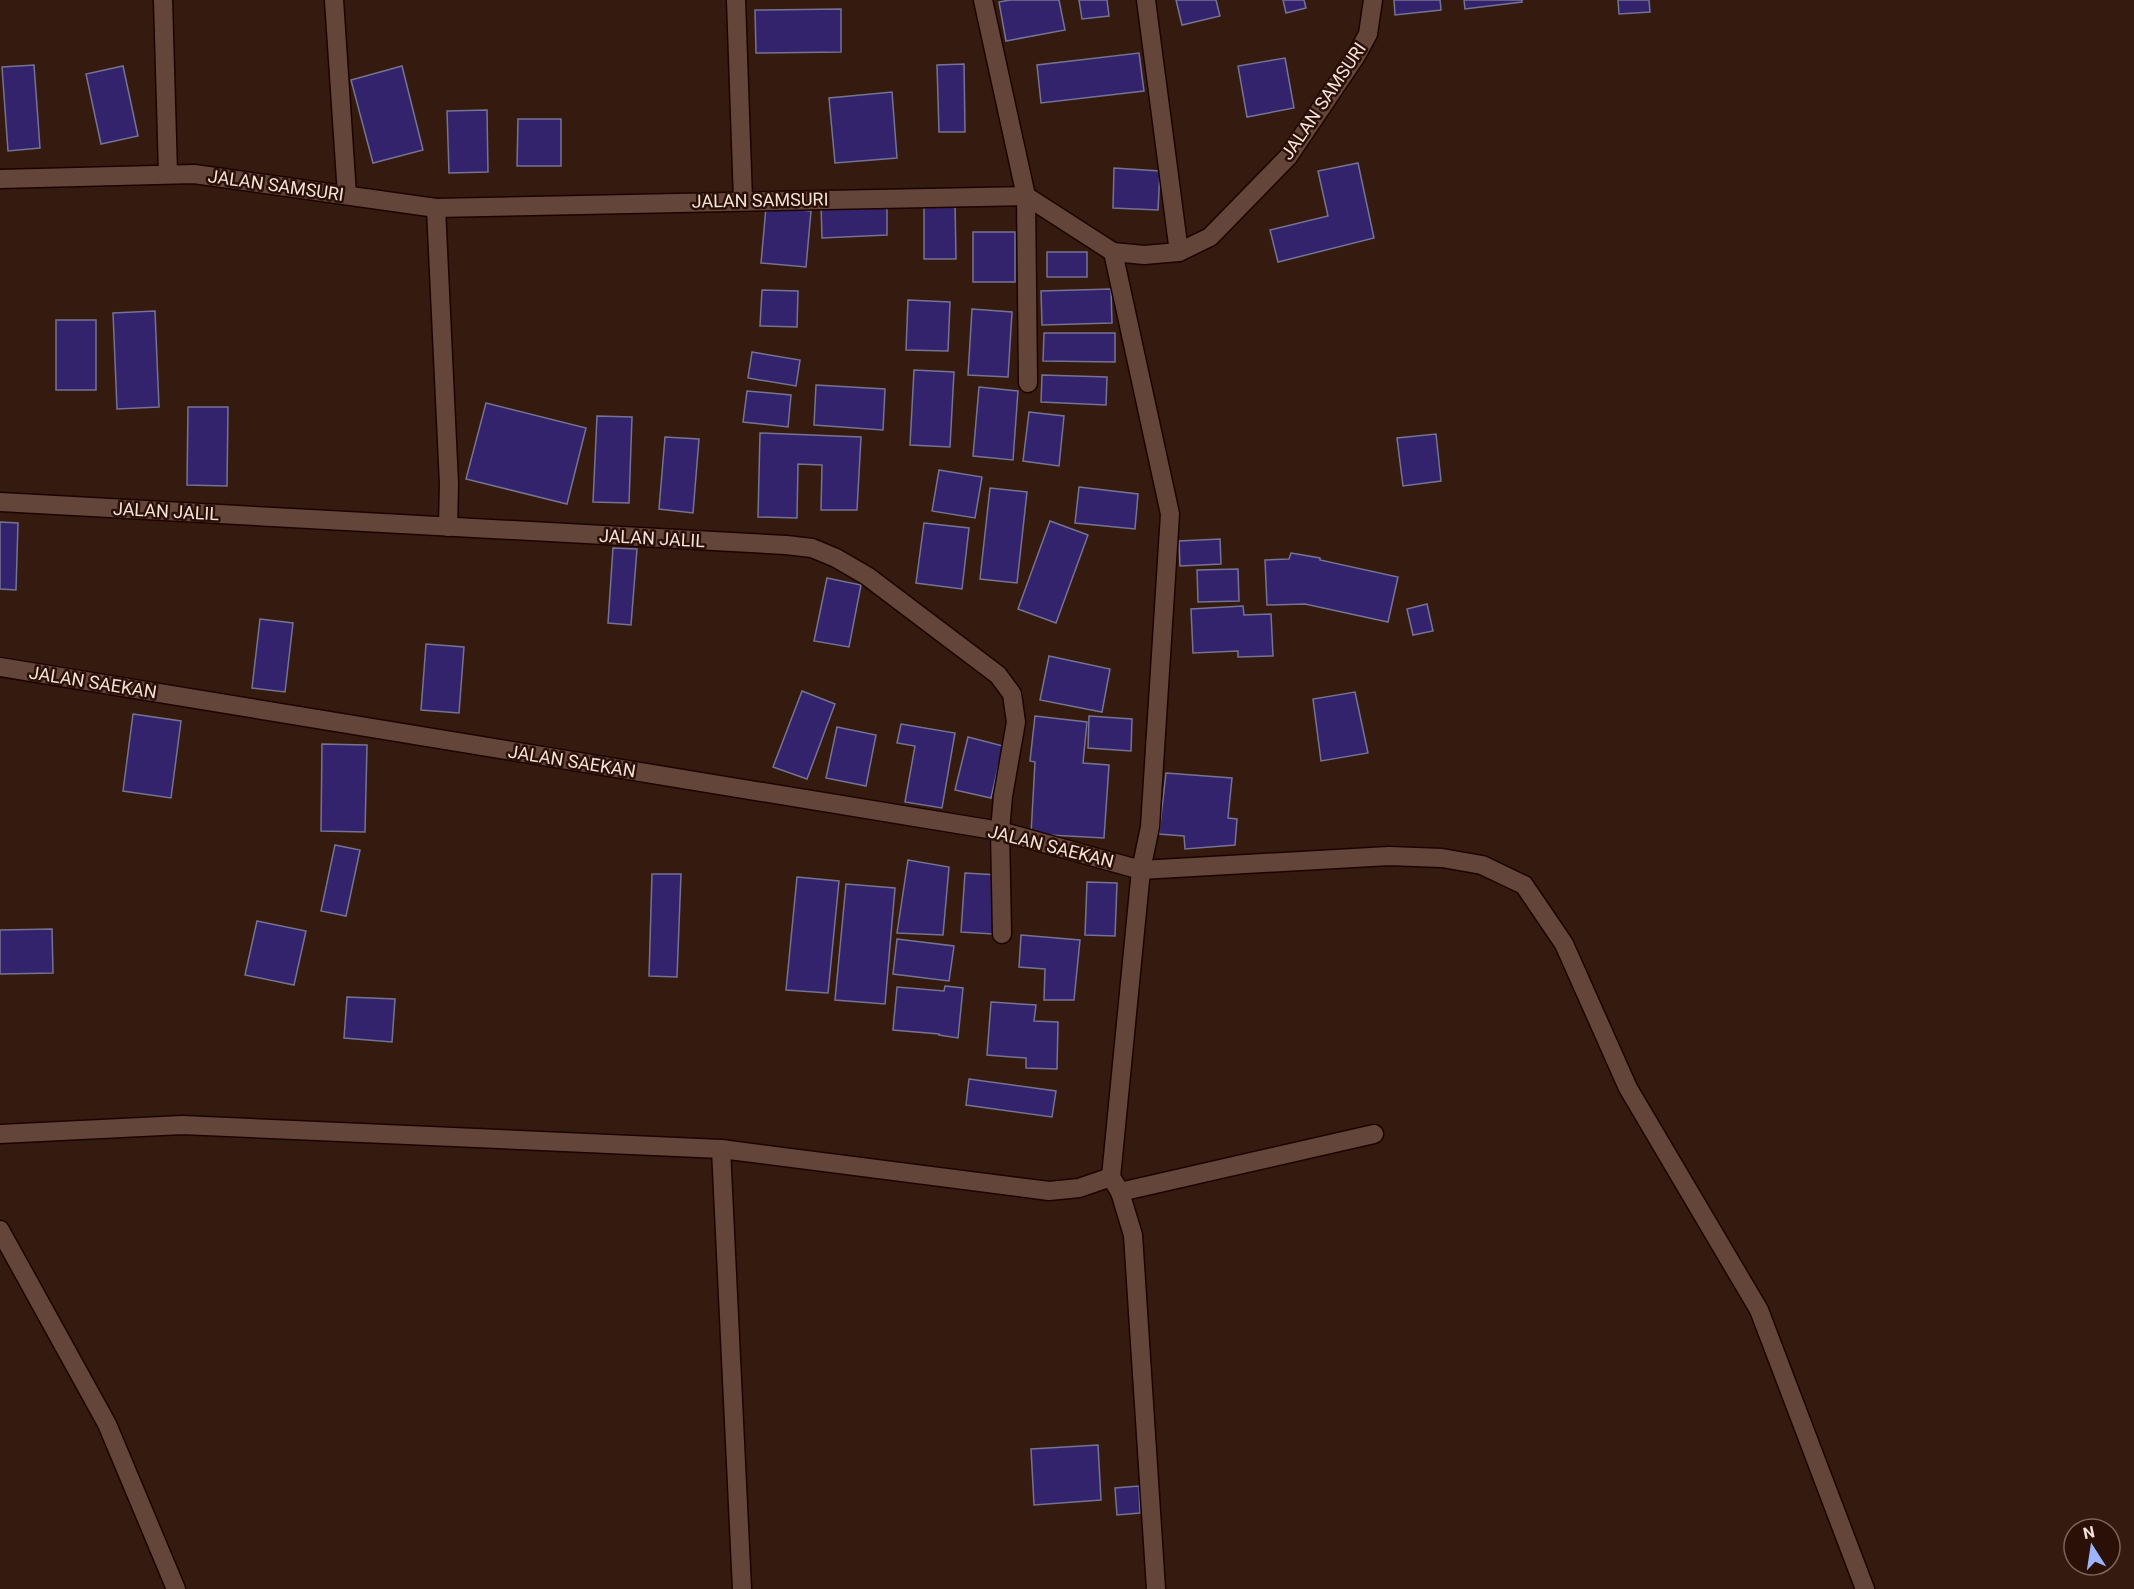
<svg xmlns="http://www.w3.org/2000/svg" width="2134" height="1589" viewBox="0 0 2134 1589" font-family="Roboto,sans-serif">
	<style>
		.building { fill: #32236c; stroke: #757392; stroke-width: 1.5 }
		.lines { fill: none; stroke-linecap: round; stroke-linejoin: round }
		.lane-casing { stroke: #1b0400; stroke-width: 21 }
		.street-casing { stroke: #1b0400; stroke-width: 21 }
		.lane { stroke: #644539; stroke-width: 18 }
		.street { stroke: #644539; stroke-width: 18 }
		.labels { text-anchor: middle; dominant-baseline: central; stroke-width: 5; stroke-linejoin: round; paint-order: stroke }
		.street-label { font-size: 18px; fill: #f4e1da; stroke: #2a1006 }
	</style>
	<rect width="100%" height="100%" fill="#351a0f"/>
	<g class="building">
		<path d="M1010 0H1059L1065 30 1006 41 999 2Z"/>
		<path d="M1079 0H1107L1109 16 1082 19Z"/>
		<path d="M1176 0H1216L1220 16 1182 25Z"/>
		<path d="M1283 0H1304L1306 8 1286 13Z"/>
		<path d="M1394 0H1440L1441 10 1395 15Z"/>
		<path d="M1464 0H1522V2L1465 9Z"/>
		<path d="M1618 0H1649L1650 12 1619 14Z"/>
		<path d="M841 9V52L756 53 755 10Z"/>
		<path d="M1139 53 1144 91 1041 103 1037 65Z"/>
		<path d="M1285 58 1294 108 1247 117 1238 66Z"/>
		<path d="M964 64 965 132H939L937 65Z"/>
		<path d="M34 65 40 148 8 151 2 67Z"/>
		<path d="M123 66 138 136 101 144 86 74Z"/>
		<path d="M402 66 423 150 373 163 351 80Z"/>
		<path d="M892 92 897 158 835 163 829 98Z"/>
		<path d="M487 110 488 172 449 173 447 111Z"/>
		<path d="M518 119H561V166H517Z"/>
		<path d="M1358 163 1374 238 1278 262 1270 230 1328 216 1318 171Z"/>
		<path d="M1114 168 1160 171 1158 210 1113 208Z"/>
		<path d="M924 201H955L956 259H924Z"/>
		<path d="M887 202V235L822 238 821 204Z"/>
		<path d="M766 207 811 211 806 267 761 263Z"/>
		<rect x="973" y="232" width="42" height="50"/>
		<rect x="1047" y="252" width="40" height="25"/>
		<path d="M1111 289 1112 323 1042 325 1041 291Z"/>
		<path d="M762 290 798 291 797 327 760 326Z"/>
		<path d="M908 300 950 302 948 351 906 350Z"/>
		<path d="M972 309 1012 312 1008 377 968 375Z"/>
		<path d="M155 311 159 407 117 409 113 313Z"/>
		<rect x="56" y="320" width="40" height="70"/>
		<path d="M1044 333H1115V362L1043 361Z"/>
		<path d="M752 352 800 360 796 386 748 378Z"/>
		<path d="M914 370 954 372 950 447 910 445Z"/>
		<path d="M1042 375 1107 377 1106 405 1041 402Z"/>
		<path d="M816 385 885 389 883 430 814 425Z"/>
		<path d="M979 387 1018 391 1013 460 973 456Z"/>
		<path d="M747 391 791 395 788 427 743 422Z"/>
		<path d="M486 403 586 428 567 504 466 479Z"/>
		<path d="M188 407H228L227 486 187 485Z"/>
		<path d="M1029 412 1064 416 1059 466 1023 461Z"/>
		<path d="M597 416 632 417 629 503 593 502Z"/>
		<path d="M760 433 861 437 857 510H821L822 465 798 464 797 518 758 517Z"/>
		<path d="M1436 434 1441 481 1403 486 1397 438Z"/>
		<path d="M665 437 699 439 693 513 659 509Z"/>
		<path d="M939 470 982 477 975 518 932 511Z"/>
		<path d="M1079 487 1138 494 1135 529 1075 523Z"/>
		<path d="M990 488 1027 492 1017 583 980 579Z"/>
		<path d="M1050 521 1088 535 1056 623 1018 609Z"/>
		<path d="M0 522 18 523 16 590 0 589Z"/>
		<path d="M924 523 969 528 962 589 916 583Z"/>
		<path d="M1220 539 1221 564 1180 566 1179 541Z"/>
		<path d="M613 548 637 549 631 625 608 623Z"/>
		<path d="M1291 553 1320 558V560L1398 577 1388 622 1305 604 1267 605 1265 560 1289 559Z"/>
		<path d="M1238 569 1239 601 1198 602 1197 570Z"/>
		<path d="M827 578 861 585 849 647 814 641Z"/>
		<path d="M1427 604 1433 631 1413 635 1407 609Z"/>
		<path d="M1243 606 1244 615 1271 614 1273 656 1238 657V651L1193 653 1191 609Z"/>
		<path d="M260 619 293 623 285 692 252 688Z"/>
		<path d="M426 644 464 647 459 713 421 710Z"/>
		<path d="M1049 656 1110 669 1102 712 1040 700Z"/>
		<path d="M802 691 835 704 807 779 773 767Z"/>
		<path d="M1355 692 1368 753 1321 761 1313 699Z"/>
		<path d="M133 714 181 721 171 798 123 791Z"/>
		<path d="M1035 716 1087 722 1083 763 1109 765 1104 838 1031 834 1035 762 1030 761Z"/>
		<path d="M1089 716 1132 719 1131 751 1088 748Z"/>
		<path d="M901 724 955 733 942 808 905 802 915 746 897 743Z"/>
		<path d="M837 727 876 735 866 786 826 778Z"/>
		<path d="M968 737 1003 746 991 798 955 790Z"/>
		<path d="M322 744 367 745 365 832 321 831Z"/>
		<path d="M1166 773 1232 778 1228 818 1237 819 1235 845 1185 849 1184 836 1159 834Z"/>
		<path d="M335 845 360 850 346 916 321 911Z"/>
		<path d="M908 860 949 867 943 935 897 933Z"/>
		<path d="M965 873 998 875 993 934 961 932Z"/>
		<path d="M652 874H681L677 977 649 976Z"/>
		<path d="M797 877 839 881 828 993 786 990Z"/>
		<path d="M1087 882 1117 883 1115 936 1085 935Z"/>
		<path d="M846 884 895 888 885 1004 835 1000Z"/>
		<path d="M257 921 306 931 294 985 245 975Z"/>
		<path d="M52 929 53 973 0 974V930Z"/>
		<path d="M1021 935 1080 940 1074 1000H1044L1045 969 1019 967Z"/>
		<path d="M897 939 954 946 949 981 893 974Z"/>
		<path d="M945 986 963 988 958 1038 939 1035V1034L893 1030 897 987 944 991Z"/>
		<path d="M347 997 395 999 392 1042 344 1038Z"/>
		<path d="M991 1002 1036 1005 1034 1021 1058 1022 1057 1069 1026 1068V1058L987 1055Z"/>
		<path d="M969 1079 1056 1091 1052 1117 966 1105Z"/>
		<path d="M1098 1445 1101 1500 1034 1505 1031 1449Z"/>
		<path d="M1139 1486 1140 1513 1117 1515 1115 1488Z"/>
	</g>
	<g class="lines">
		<g class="lane-casing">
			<path id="lane" d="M1120 1192 1374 1134"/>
		</g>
		<g class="street-casing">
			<g id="street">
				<path d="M163 0 168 173"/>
				<path d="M334 0 347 195"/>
				<path d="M736 0 743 200"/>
				<path d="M983 0 1026 196 1028 383"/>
				<path d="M1146 0 1179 252"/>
				<path d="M0 179 194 174 436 208 1026 196 1113 252 1144 255 1179 252 1210 237 1288 157 1356 56 1368 34 1373 0"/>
				<path d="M436 208 449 484 448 527"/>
				<path d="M1113 252 1170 514 1150 827 1141 870 1111 1177 1120 1192 1133 1235 1156 1589"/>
				<path d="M0 502 786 545 812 548 836 558 867 576 998 675 1012 694 1016 722 1003 796 1000 831 1002 934"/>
				<path d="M0 667 1000 831 1141 870 1389 856 1442 858 1482 865 1524 885 1564 944 1628 1088 1759 1310 1865 1589"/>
				<path d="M0 1134 182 1125 721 1149 1049 1191 1079 1188 1111 1177"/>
				<path d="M721 1149 742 1589"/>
				<path d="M0 1230 107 1424 176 1589"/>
			</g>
		</g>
		<use href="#lane" class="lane"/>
		<use href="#street" class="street"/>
	</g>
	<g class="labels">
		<g class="street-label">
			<text transform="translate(1323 101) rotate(-56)">JALAN SAMSURI</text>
			<text transform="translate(276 185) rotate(8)">JALAN SAMSURI</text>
			<text transform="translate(760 200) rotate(-1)">JALAN SAMSURI</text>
			<text transform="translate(166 511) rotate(3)">JALAN JALIL</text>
			<text transform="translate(652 538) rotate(3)">JALAN JALIL</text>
			<text transform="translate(93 682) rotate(9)">JALAN SAEKAN</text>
			<text transform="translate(572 761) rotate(9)">JALAN SAEKAN</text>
			<text transform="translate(1051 846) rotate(14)">JALAN SAEKAN</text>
		</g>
	</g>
	<g transform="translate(2092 1547) rotate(348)"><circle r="28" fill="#2a1006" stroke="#7b645b" stroke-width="1.5"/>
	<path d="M0-4.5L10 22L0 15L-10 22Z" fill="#9db4fd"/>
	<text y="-9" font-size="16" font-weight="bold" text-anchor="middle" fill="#f4e1da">N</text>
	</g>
</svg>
